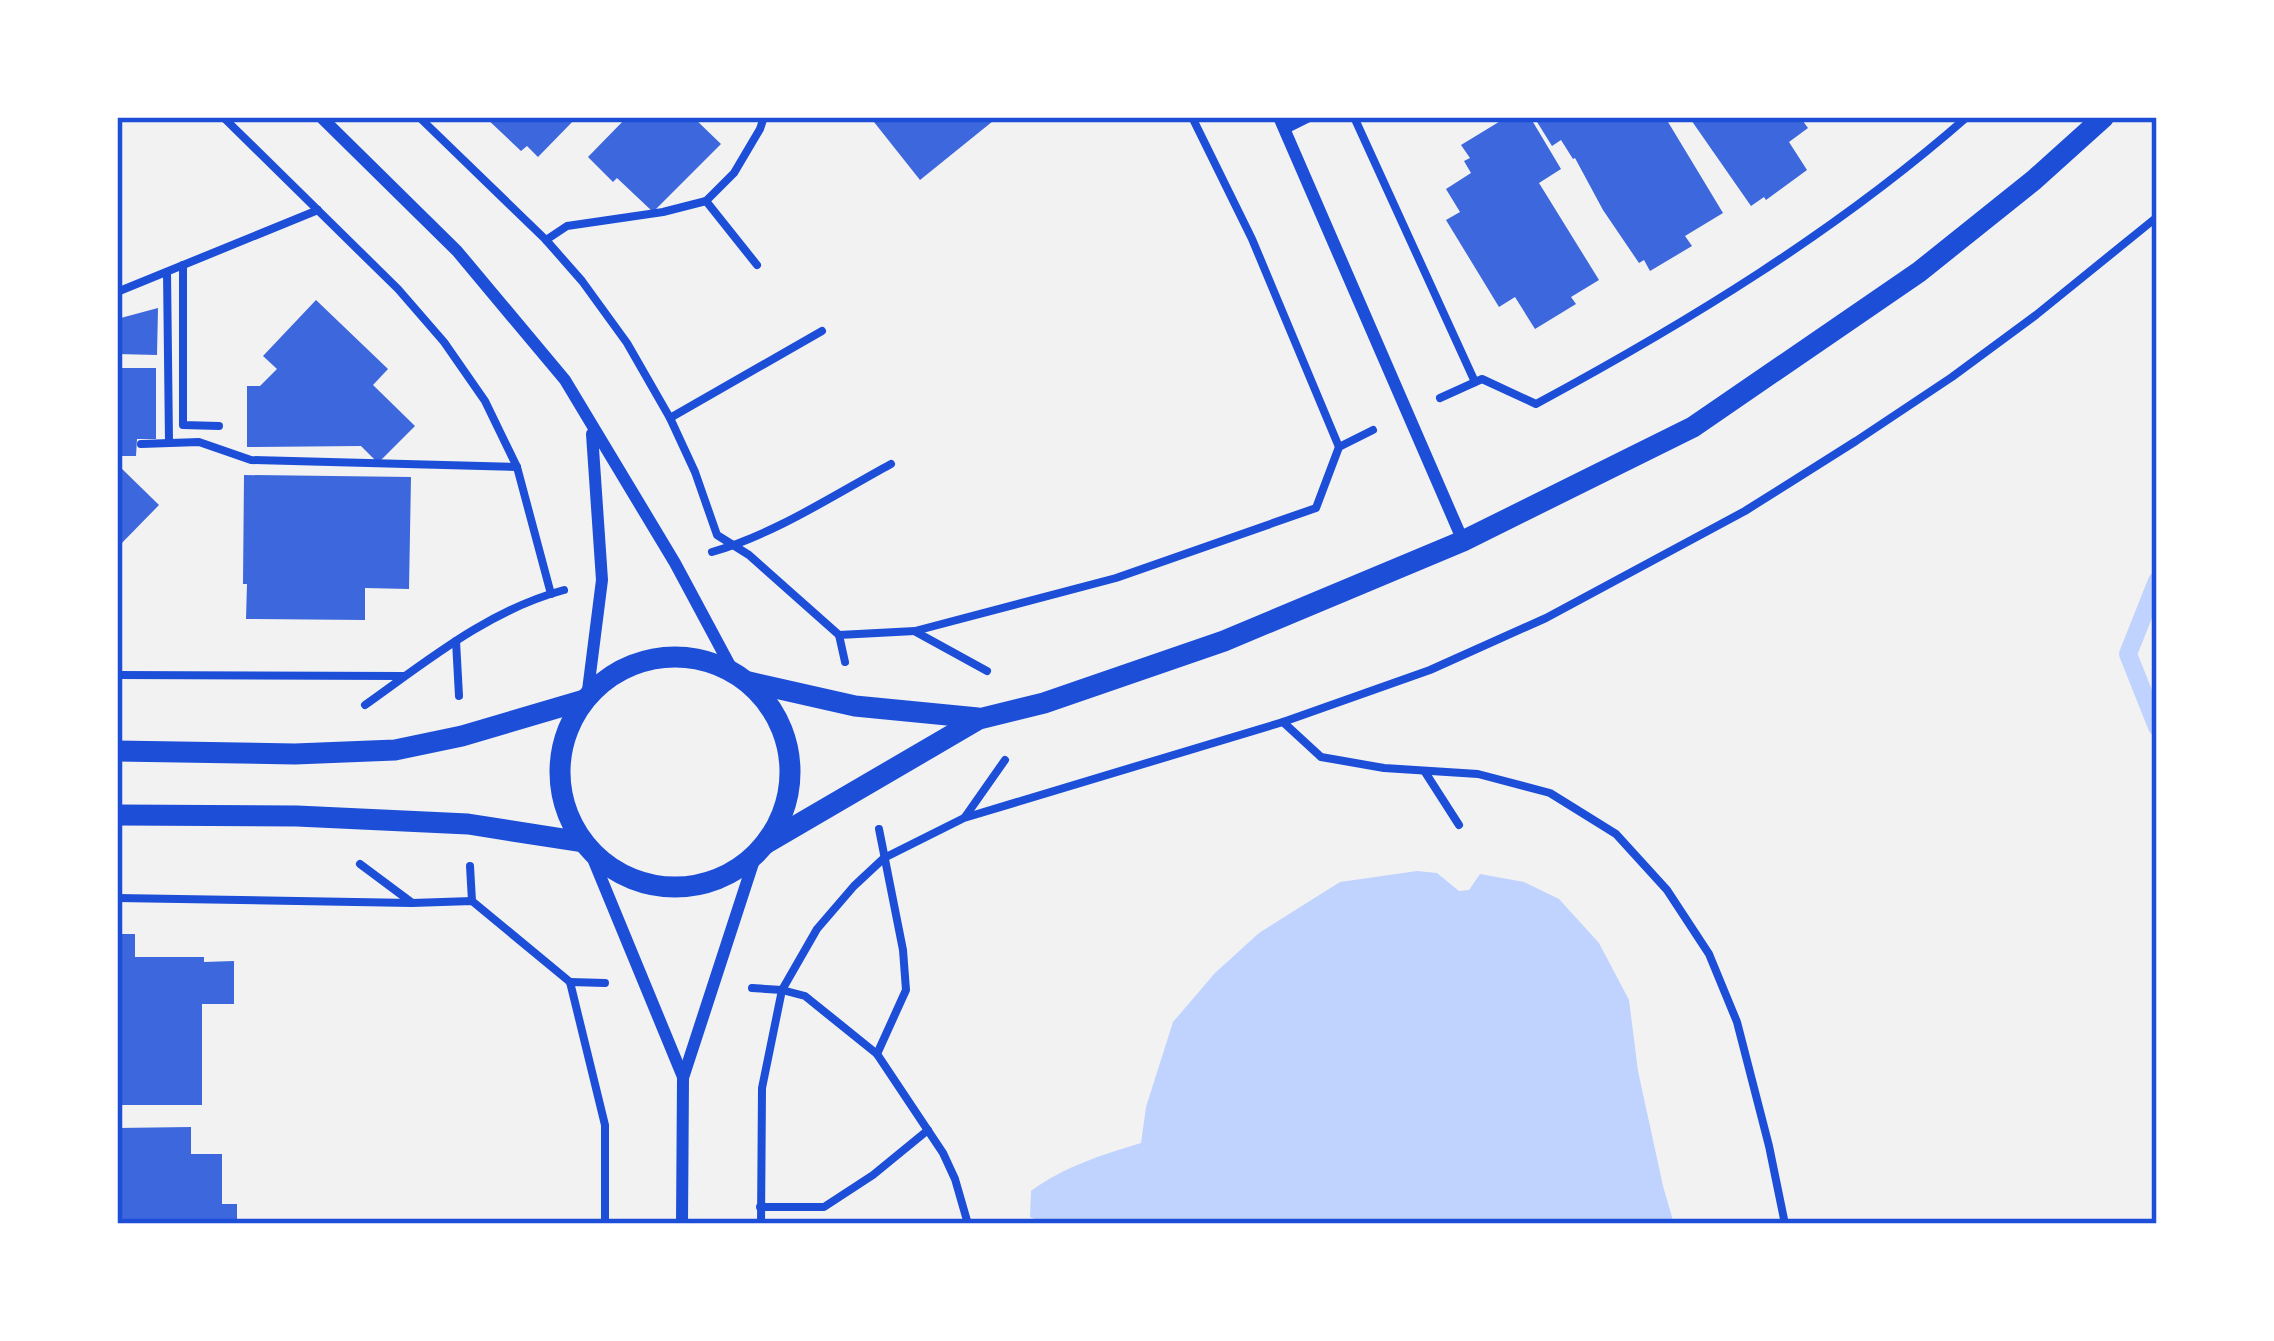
<svg xmlns="http://www.w3.org/2000/svg" width="2274" height="1341" viewBox="0 0 2274 1341" font-family="Roboto,sans-serif">
	<style>
		.water { fill: #bfd3fe }
		.lines { fill: none; stroke-linecap: round; stroke-linejoin: round }
		.stream { stroke: #bfd3fe; stroke-width: 18 }
		.building { fill: #3d67dc }
		.path { stroke: #1d4ed8; stroke-width: 8 }
		.minor { stroke: #1d4ed8; stroke-width: 12 }
		.tertiary { stroke: #1d4ed8; stroke-width: 21 }
		.neatline { fill: none; stroke: #1d4ed8; stroke-width: 4.5 }
	</style>
	<rect width="100%" height="100%" fill="#f2f2f2"/>
	<path class="water" d="M1417 871 1437 873 1459 891 1469 890 1480 874 1524 882 1559 899 1599 943 1629 1000 1638 1071 1663 1186 1674 1224H1046L1030 1217 1031 1191C1065 1166 1102 1155 1141 1143L1146 1107 1173 1022 1215 973 1259 933 1340 882Z"/>
	<g class="lines">
		<path class="stream" d="M2157 581 2128 654 2157 727"/>
	</g>
	<g class="building">
		<path d="M485 117H577L538 157 527 146 521 151Z"/>
		<path d="M627 117H693L721 144 653 212 617 178 613 182 588 157Z"/>
		<path d="M870 117H998L920 180Z"/>
		<path d="M1507 117H1530L1561 169 1539 183 1599 280 1571 297 1576 304 1535 329 1515 297 1499 307 1446 220 1460 212 1446 189 1471 173 1464 161 1470 158 1461 145Z"/>
		<path d="M1534 117H1665L1723 213 1685 236 1692 246 1650 271 1644 260 1639 263 1603 210 1575 158 1573 159 1561 140 1552 146Z"/>
		<path d="M1689 117H1800L1808 128 1789 142 1807 170 1766 200 1764 197 1751 206Z"/>
		<path d="M316 300 388 369 373 385 415 426 378 463 361 446 247 447V386H260L277 369 263 356Z"/>
		<path d="M158 308 157 355 117 354V319Z"/>
		<path d="M117 368H156V439H137L136 456H117Z"/>
		<path d="M117 464 159 505 117 548Z"/>
		<path d="M244 475 411 477 409 589 365 588V620L246 619 247 584H243Z"/>
		<path d="M117 934H135V957H204V962L234 961V1004H202V1105H117Z"/>
		<path d="M191 1127V1154H222V1204H237V1224H117V1128Z"/>
	</g>
	<g class="lines">
		<g class="path">
			<path d="M223 117 398 289 444 342 485 401 517 467 551 594"/>
			<path d="M419 117 546 240 582 281 627 343 670 418 695 472 717 535 749 555 839 635 845 662"/>
			<path d="M1192 117 1252 239 1339 447"/>
			<path d="M1354 117 1475 382"/>
			<path d="M706 201 757 265"/>
			<path d="M546 240 567 226 663 212 706 201 734 173 760 129 764 117"/>
			<path d="M183 265V425L219 426"/>
			<path d="M167 272 169 442"/>
			<path d="M117 292 318 210"/>
			<path d="M1440 398 1482 379 1536 404C1688 322 1837 231 1967 117"/>
			<path d="M670 418 822 331"/>
			<path d="M141 444 199 442 251 460 517 467"/>
			<path d="M712 552C775 534 834 495 891 464"/>
			<path d="M916 632 987 671"/>
			<path d="M839 635 915 631 1116 578 1316 508 1339 447 1373 430"/>
			<path d="M456 641 459 696"/>
			<path d="M117 675 403 676"/>
			<path d="M365 705C427 661 489 610 564 590"/>
			<path d="M1283 722 1321 757 1384 768 1478 774 1550 793 1616 834 1667 890 1709 954 1737 1022 1769 1146 1785 1224"/>
			<path d="M1425 772 1459 825"/>
			<path d="M965 817 1005 760"/>
			<path d="M360 864 411 902"/>
			<path d="M470 866 472 901"/>
			<path d="M117 898 412 903 472 901 570 982 605 1125V1224"/>
			<path d="M570 982 605 983"/>
			<path d="M752 988 782 990 805 996 877 1054 943 1153 955 1179 968 1224"/>
			<path d="M877 1054 906 990 903 950 879 829"/>
			<path d="M760 1207H824L873 1175 928 1130"/>
			<path d="M761 1224 762 1088 782 990 817 929 854 886 884 858 964 818 1283 722 1430 670 1546 618 1745 511 1856 441 1952 377 2036 315 2157 217"/>
		</g>
		<g class="minor">
			<path d="M321 117 457 251 565 380 675 563 734 673"/>
			<path d="M1279 117 1463 541"/>
			<path d="M1285 128 1307 117"/>
			<path d="M587 698 602 580 592 434"/>
			<path d="M589 849 683 1077"/>
			<path d="M682 1224 683 1078 756 854"/>
		</g>
		<g class="tertiary">
			<circle cx="675" cy="772" r="115"/>
			<path d="M749 682 855 706 978 718"/>
			<path d="M117 751 295 754 395 750 462 736 584 700"/>
			<path d="M117 815 297 816 468 824 583 842"/>
			<path d="M765 844 979 719 1044 703 1224 641 1463 541 1693 427 1919 272 2034 180 2104 117"/>
		</g>
	</g>
	<rect width="2274" height="1341" fill="none" stroke="#ffffff" stroke-width="240"/>
	<rect x="120" y="120" width="2034" height="1101" class="neatline"/>
</svg>
